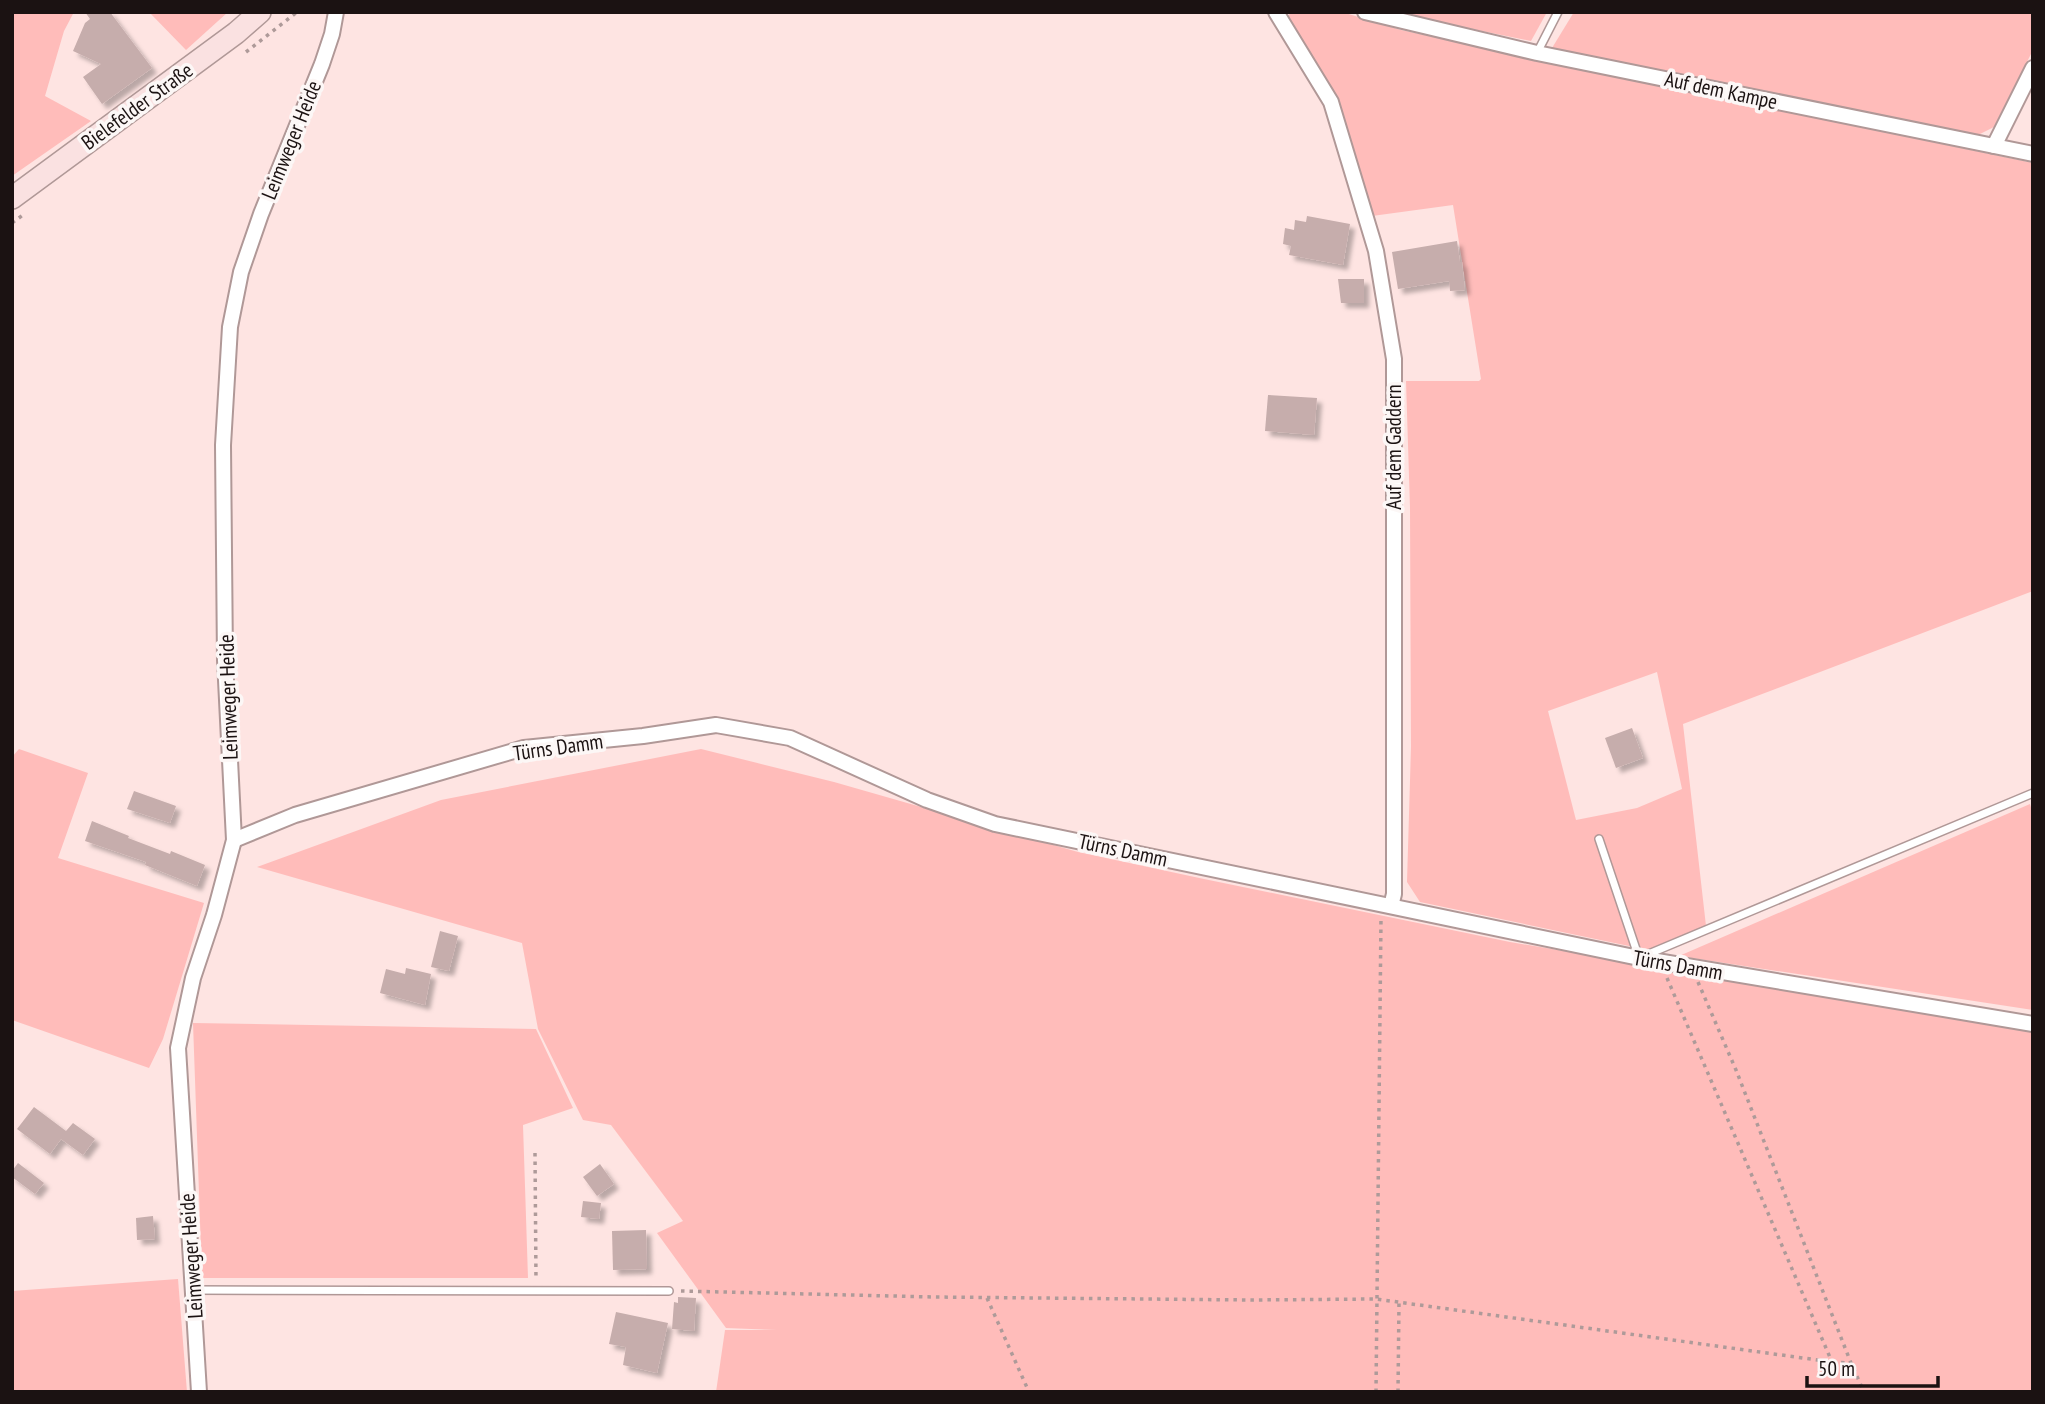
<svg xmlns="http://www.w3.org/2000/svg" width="2045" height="1404" viewBox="0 0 2045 1404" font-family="'PT Sans Narrow',sans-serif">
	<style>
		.green { fill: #ffbcba; fill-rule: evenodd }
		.building { fill: #c6adac; filter: url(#shadow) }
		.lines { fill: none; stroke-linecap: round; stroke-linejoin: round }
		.lane-casing { stroke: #b09897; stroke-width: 10 }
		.street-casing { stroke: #b09897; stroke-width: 18 }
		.secondary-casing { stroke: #b09897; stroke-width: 24 }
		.path { stroke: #ae9a99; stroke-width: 3.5; stroke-dasharray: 3.5 5; stroke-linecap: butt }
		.lane { stroke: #fff; stroke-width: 7 }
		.street { stroke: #fff; stroke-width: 14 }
		.secondary { stroke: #fae1e1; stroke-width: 21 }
		.labels { text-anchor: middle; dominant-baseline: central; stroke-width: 7; stroke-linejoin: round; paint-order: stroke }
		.street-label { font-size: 21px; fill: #1b1212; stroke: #fcf7f6 }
	</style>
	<defs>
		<filter id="shadow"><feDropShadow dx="5" dy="5" stdDeviation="2" flood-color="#0004"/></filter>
	</defs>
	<rect width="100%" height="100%" fill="#fee4e2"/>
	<g class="green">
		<path d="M12 12H74L64 31 45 96 91 121 12 176Z"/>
		<path d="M149 12H228L186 50Z"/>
		<path d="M1290 12H1342L1401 30 2033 163V591L1683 724 1706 926 1648 950 1420 902 1407 882 1411 747 1410 508 1406 381H1479L1481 379 1453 205 1372 216 1337 99 1288 19ZM1657 672 1682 789 1637 808 1576 820 1548 711Z"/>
		<path d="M1389 12H1547L1531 41Z"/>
		<path d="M1574 12H2033V50L1994 127 1974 137 1552 48Z"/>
		<path d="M19 749 88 773 58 858 204 903 163 1039 149 1068 12 1020V757Z"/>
		<path d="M701 749 834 782 1078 852 1204 879 1510 942 2033 1030V1392H716L725 1330H777L726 1328 657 1233 683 1221 611 1125 583 1120 538 1029 522 943 257 867 441 800Z"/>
		<path d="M2030 804 2033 815V1010L1679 956Z"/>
		<path d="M193 1023 536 1029 573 1108 523 1125 528 1278H202Z"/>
		<path d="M178 1279 187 1392H12V1291Z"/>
	</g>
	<g class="building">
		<path d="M85 12H110L152 68 102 104 83 77 101 64 73 51 85 23 90 19Z"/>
		<path d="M1307 216 1350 224 1343 265 1289 255 1291 246 1283 244 1285 228 1294 230 1295 220 1306 222Z"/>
		<path d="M1457 241 1460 262H1462L1465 290 1450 291 1449 281 1398 289 1392 252Z"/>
		<path d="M1338 279H1364V303H1341Z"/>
		<path d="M1268 395 1317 398 1314 435 1265 431Z"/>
		<path d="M1632 728 1643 758 1616 768 1605 738Z"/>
		<path d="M134 791 176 806 170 823 127 809Z"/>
		<path d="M92 821 129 836 128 838 170 854 171 851 205 865 197 886 145 865 146 862 85 841Z"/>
		<path d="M440 931 458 936 449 971 431 967Z"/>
		<path d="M406 968 431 974 425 1005 380 993 386 969 405 974Z"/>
		<path d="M34 1107 66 1131 73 1123 95 1139 83 1155 61 1139 50 1154 17 1129Z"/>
		<path d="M18 1163 44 1183 35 1194 12 1177V1171Z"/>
		<path d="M600 1164 614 1184 597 1196 583 1177Z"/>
		<path d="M583 1201 601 1203 599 1219 581 1217Z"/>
		<path d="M153 1216 155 1239 137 1240 136 1218Z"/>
		<path d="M646 1230 647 1269 613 1270 612 1231Z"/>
		<path d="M678 1297 696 1298 694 1331 672 1329 674 1302 678 1303Z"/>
		<path d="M616 1312 668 1323 657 1373 623 1365 626 1347 609 1344Z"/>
	</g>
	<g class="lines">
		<g class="lane-casing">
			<g id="lane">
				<path d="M1537 53 1558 12"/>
				<path d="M1599 839 1639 958 2033 793"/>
				<path d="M193 1290 669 1291"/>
			</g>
		</g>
		<g class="street-casing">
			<g id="street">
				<path d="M1276 12 1331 102 1376 251 1394 359V894L1391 906"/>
				<path d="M1365 12 1537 53 1994 146 2033 68"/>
				<path d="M1994 146 2033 154"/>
				<path d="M234 840 295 815 524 748 643 736 716 725 790 738 927 800 995 824 1639 958 2033 1024"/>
				<path d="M199 1392 178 1048 193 978 214 915 234 840 225 660 223 445 230 327 241 272 261 214 322 64 332 34 336 12"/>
			</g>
		</g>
		<g class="secondary-casing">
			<path id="secondary" d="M12 198 236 33 260 12"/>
		</g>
		<g class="path">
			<path d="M246 52 297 12"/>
			<path d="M12 223 23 215"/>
			<path d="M1667 978 1832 1362"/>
			<path d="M1698 982 1736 1070 1851 1363 1864 1392"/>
			<path d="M535 1153 536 1280"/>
			<path d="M681 1291 934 1297 1251 1300 1376 1299 1832 1362 1851 1363"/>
			<path d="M987 1298 1029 1392"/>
			<path d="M1376 1392 1381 918"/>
			<path d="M1398 1392 1399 1302"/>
		</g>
		<use href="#lane" class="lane"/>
		<use href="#street" class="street"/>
		<use href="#secondary" class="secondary"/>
	</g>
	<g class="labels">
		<g class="street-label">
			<text transform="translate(1721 90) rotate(12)">Auf dem Kampe</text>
			<text transform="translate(137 106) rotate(-36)">Bielefelder Straße</text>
			<text transform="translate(291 140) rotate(-68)">Leimweger Heide</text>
			<text transform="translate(1393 447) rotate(-90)">Auf dem Gaddern</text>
			<text transform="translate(228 697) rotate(-92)">Leimweger Heide</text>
			<text transform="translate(558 747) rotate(-8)">Türns Damm</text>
			<text transform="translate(1123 850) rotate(12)">Türns Damm</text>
			<text transform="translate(1678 965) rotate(10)">Türns Damm</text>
			<text transform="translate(191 1256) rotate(-94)">Leimweger Heide</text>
		</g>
	</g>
	<rect width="2045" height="1404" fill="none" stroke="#1b1212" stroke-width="28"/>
	<path d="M1807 1376v10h131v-10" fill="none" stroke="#1b1212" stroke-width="3.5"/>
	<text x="1818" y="1376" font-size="21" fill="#1b1212" stroke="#fcf7f6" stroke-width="5" paint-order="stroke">50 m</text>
</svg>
